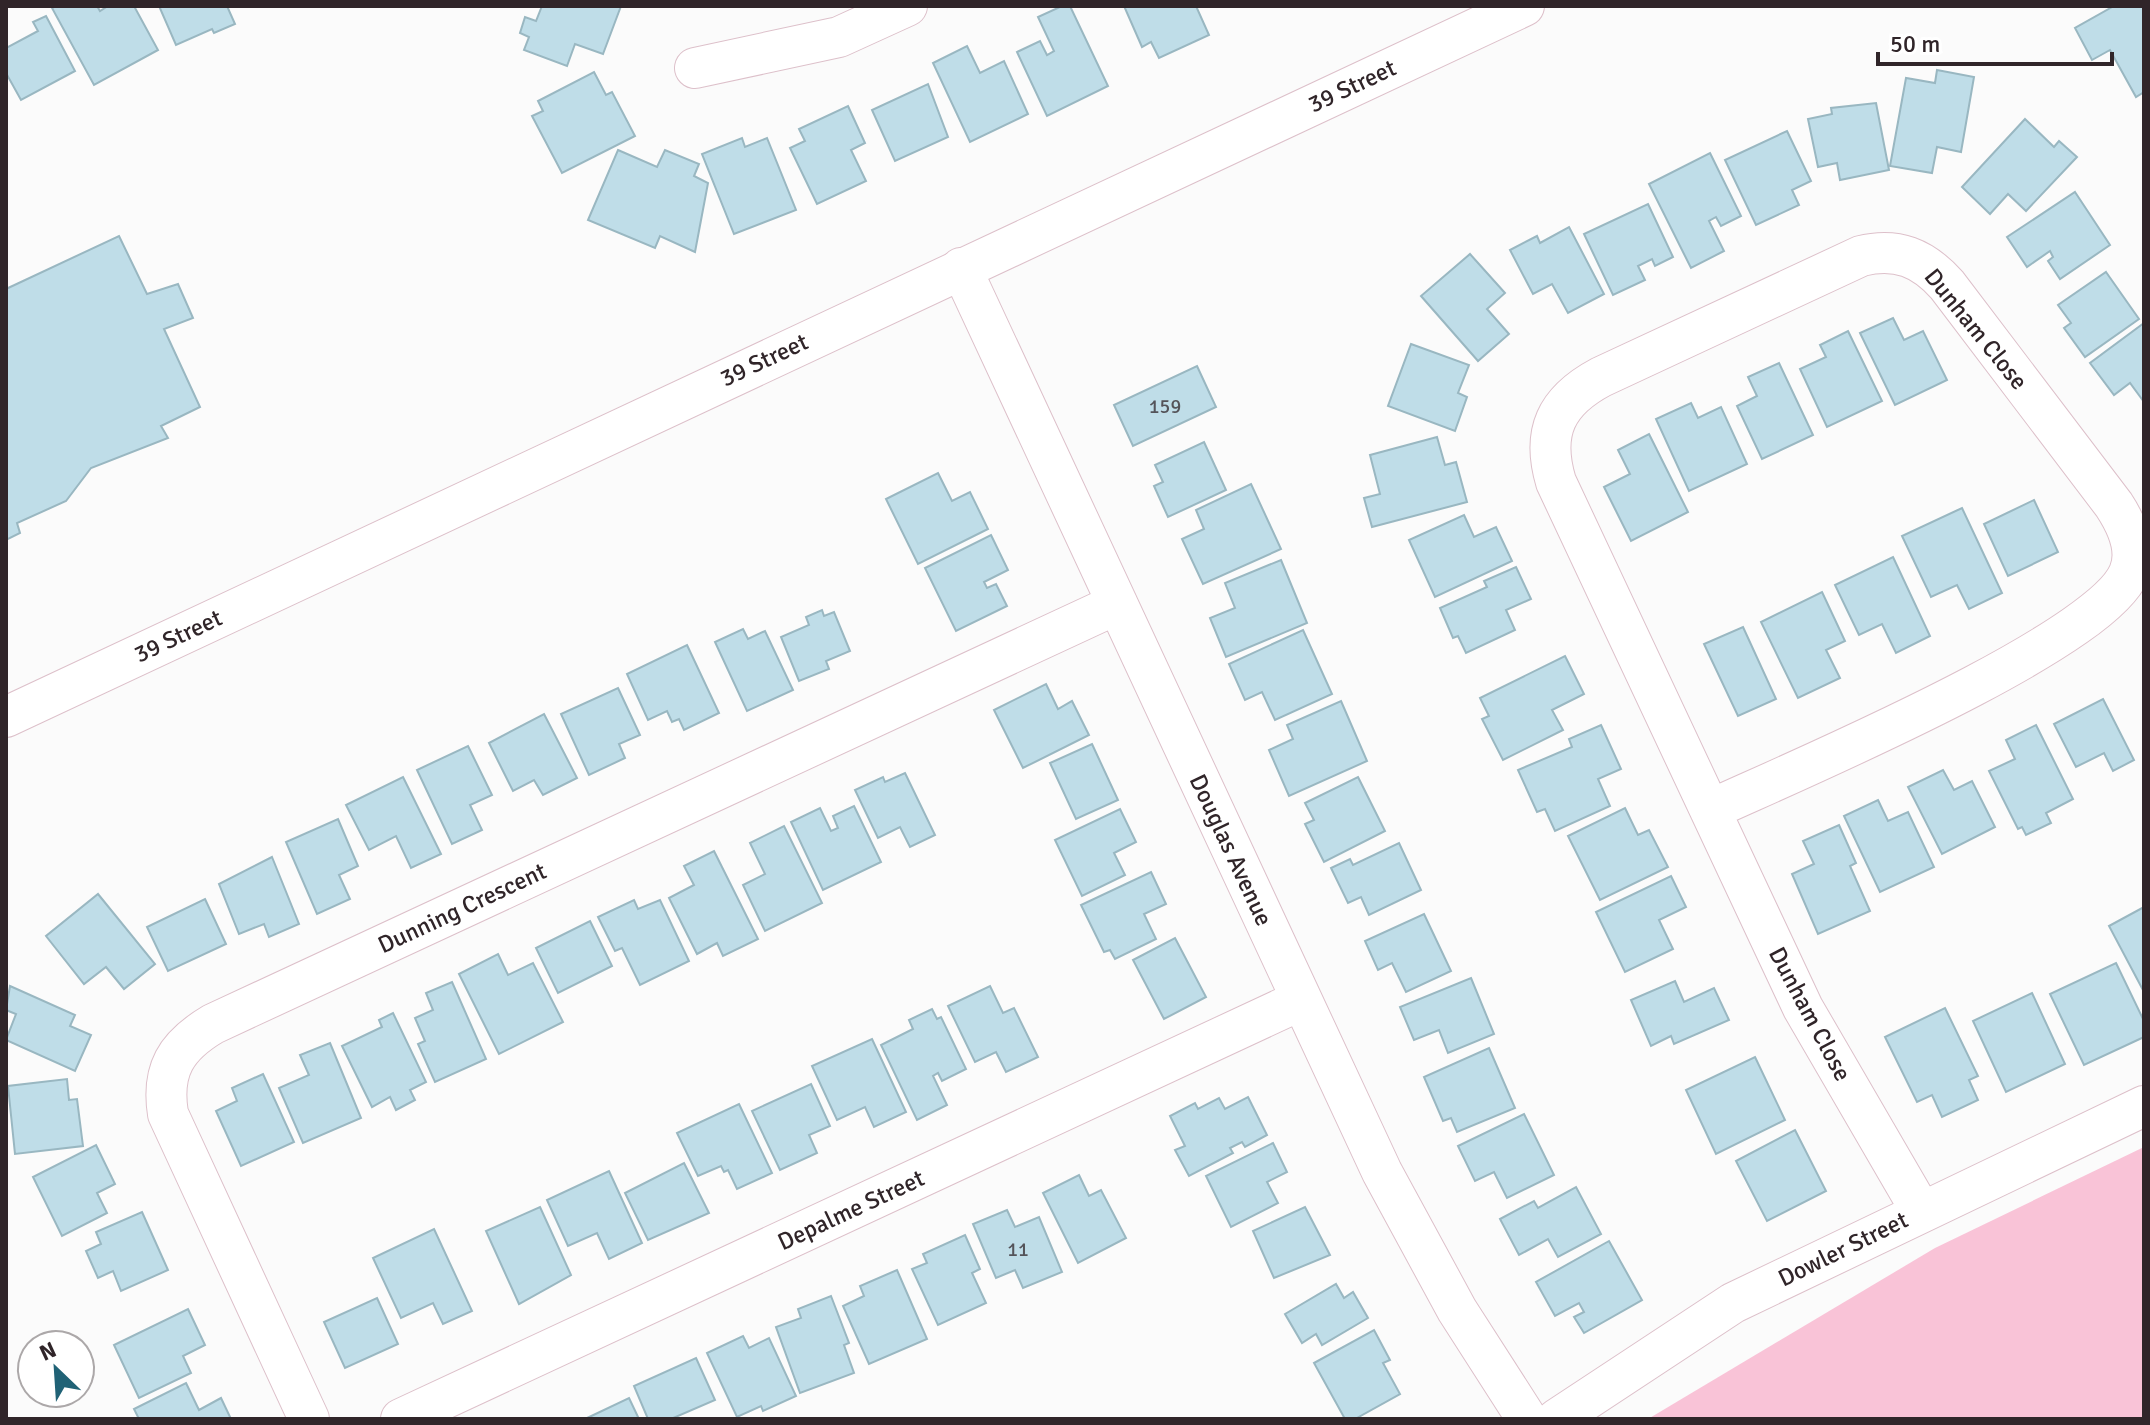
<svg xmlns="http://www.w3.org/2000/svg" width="2150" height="1425" viewBox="0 0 2150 1425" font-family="Signika,sans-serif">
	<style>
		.green { fill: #f9c3d7 }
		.building { fill: #bfdde8; stroke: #99b7c1; stroke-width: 2 }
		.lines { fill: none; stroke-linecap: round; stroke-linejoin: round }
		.minor-casing { stroke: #ddc0ca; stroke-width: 42 }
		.minor { stroke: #fff; stroke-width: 40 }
		.labels { text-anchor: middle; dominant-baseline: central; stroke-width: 6; stroke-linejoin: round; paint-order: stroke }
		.number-label { font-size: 20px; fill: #545359 }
		.street-label { font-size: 24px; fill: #302529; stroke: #fff }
	</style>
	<rect width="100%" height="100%" fill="#fbfbfb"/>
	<path class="green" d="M2144 1147V1419H1648L1935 1248Z"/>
	<g class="building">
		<path d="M56 6H97L100 11 108 6H134L158 50 94 85 52 8Z"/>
		<path d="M159 6H227L235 24 214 33 212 29 176 45Z"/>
		<path d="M542 6H621L603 54 575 44 567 66 524 50 529 37 520 33 525 17 536 21Z"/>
		<path d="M1062 6H1070L1108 86 1047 116 1017 52 1040 41 1047 55 1054 51 1038 17Z"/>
		<path d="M1124 6H1196L1209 35 1159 58 1151 42 1142 47Z"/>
		<path d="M2114 6H2144V92L2136 97 2110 50 2092 60 2075 28Z"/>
		<path d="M46 16 75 71 21 100 6 73V48L38 31 33 22Z"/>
		<path d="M967 46 980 73 1004 61 1028 114 970 142 933 63Z"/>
		<path d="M1937 70 1974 77 1961 152 1937 147 1932 173 1890 166 1906 78 1935 83Z"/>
		<path d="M594 72 606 95 612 92 635 136 562 173 532 116 543 111 538 101Z"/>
		<path d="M928 84 948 137 895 161 872 110Z"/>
		<path d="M1876 103 1889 170 1840 180 1837 163 1818 167 1808 119 1832 114 1831 108Z"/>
		<path d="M848 106 865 143 851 150 866 181 817 204 790 148 805 141 799 129Z"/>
		<path d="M2025 119 2054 147 2059 141 2077 157 2026 211 2008 194 1990 214 1962 187Z"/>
		<path d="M1787 131 1811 181 1792 190 1799 205 1756 225 1725 160Z"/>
		<path d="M742 138 745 147 767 138 796 210 734 234 702 154Z"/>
		<path d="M618 150 657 167 665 150 699 164 694 176 708 183 695 252 660 236 655 248 588 220Z"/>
		<path d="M1710 153 1741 216 1721 226 1716 217 1709 221 1724 251 1691 268 1649 184Z"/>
		<path d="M2075 192 2110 245 2060 279 2048 261 2053 257 2050 251 2027 267 2007 237Z"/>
		<path d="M1648 204 1673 257 1655 266 1652 259 1638 266 1645 280 1613 295 1584 234Z"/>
		<path d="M1569 227 1604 294 1568 313 1552 284 1533 294 1510 250 1537 236 1540 243Z"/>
		<path d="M119 236 147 294 178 284 193 318 164 329 200 407 161 426 168 438 91 468 66 501 17 523 20 533 6 540V289Z"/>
		<path d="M1470 254 1505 293 1487 309 1509 334 1478 361 1421 296Z"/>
		<path d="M2106 272 2139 319 2085 357 2064 328 2071 323 2058 305Z"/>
		<path d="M1893 318 1904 340 1923 331 1947 380 1895 405 1860 333Z"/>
		<path d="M2144 323V402L2130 383 2114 395 2090 363Z"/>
		<path d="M1848 331 1882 401 1827 427 1800 369 1826 357 1820 345Z"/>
		<path d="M1411 344 1469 365 1458 393 1467 397 1455 431 1388 406Z"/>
		<path d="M1779 363 1813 435 1762 459 1737 406 1757 396 1748 377Z"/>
		<path d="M1197 366 1216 407 1133 446 1114 405Z"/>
		<path d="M1691 403 1698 418 1721 407 1747 464 1689 491 1656 419Z"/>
		<path d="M1649 434 1688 512 1631 541 1604 487 1630 474 1618 450Z"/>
		<path d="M1437 437 1445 465 1456 462 1467 502 1372 527 1364 498 1380 494 1370 455Z"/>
		<path d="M1204 442 1226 490 1168 517 1154 486 1163 482 1155 465Z"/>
		<path d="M938 473 952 501 970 492 988 529 918 564 886 499Z"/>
		<path d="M1251 484 1281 549 1203 584 1182 539 1204 529 1196 510Z"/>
		<path d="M2034 500 2058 552 2008 576 1984 524Z"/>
		<path d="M1962 508 2002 593 1969 609 1957 585 1931 597 1902 536Z"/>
		<path d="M1464 515 1474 537 1496 527 1512 561 1435 597 1409 540Z"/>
		<path d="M991 535 1008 570 984 582 987 588 996 584 1007 606 956 631 925 568Z"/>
		<path d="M1893 557 1930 636 1896 653 1882 624 1859 635 1835 585Z"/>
		<path d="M1281 560 1307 623 1226 657 1210 618 1235 608 1225 583Z"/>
		<path d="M1516 567 1531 599 1506 610 1515 630 1466 653 1458 636 1453 638 1440 608 1487 587 1484 581Z"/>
		<path d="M1822 592 1845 641 1826 650 1840 678 1798 698 1761 622Z"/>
		<path d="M822 610 824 616 834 612 850 651 826 661 829 669 799 681 781 637 809 625 806 617Z"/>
		<path d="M1743 627 1776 699 1738 716 1704 644Z"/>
		<path d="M743 629 748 639 765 631 793 690 747 711 715 642Z"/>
		<path d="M1303 630 1332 694 1275 720 1262 692 1245 700 1229 664Z"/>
		<path d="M687 645 719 713 684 730 679 719 672 722 667 711 648 720 627 674Z"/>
		<path d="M1565 656 1584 694 1552 710 1563 730 1503 760 1482 719 1489 716 1480 698Z"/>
		<path d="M1046 684 1058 709 1072 701 1089 735 1023 768 994 710Z"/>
		<path d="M618 688 640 735 619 744 625 758 589 775 561 714Z"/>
		<path d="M2103 699 2134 760 2113 771 2104 753 2076 767 2054 724Z"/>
		<path d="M1341 701 1367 761 1289 796 1269 750 1293 739 1287 725Z"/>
		<path d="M544 714 577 778 543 795 534 780 513 791 489 743Z"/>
		<path d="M1601 725 1621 769 1598 779 1610 806 1555 831 1545 809 1537 812 1518 770 1572 747 1569 739Z"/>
		<path d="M2036 725 2073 799 2046 813 2051 823 2026 835 2022 827 2018 829 1989 771 2015 759 2006 740Z"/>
		<path d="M1092 744 1118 800 1076 819 1050 763Z"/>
		<path d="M468 746 492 795 470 805 482 830 452 844 417 770Z"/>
		<path d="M1943 770 1954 790 1972 781 1995 827 1942 854 1908 787Z"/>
		<path d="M905 773 935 835 910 847 900 827 878 838 855 790 883 777 885 782Z"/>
		<path d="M403 777 441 854 411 868 396 836 369 850 346 805Z"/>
		<path d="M1358 777 1385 831 1324 862 1305 824 1314 820 1305 803Z"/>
		<path d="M1878 800 1888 821 1908 812 1934 867 1880 892 1844 816Z"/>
		<path d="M854 806 881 862 823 890 791 822 820 808 831 831 838 828 833 816Z"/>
		<path d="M1625 808 1638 835 1649 830 1668 867 1600 900 1568 836Z"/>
		<path d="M1120 809 1136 842 1114 853 1125 875 1082 896 1055 840Z"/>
		<path d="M338 819 358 866 339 875 350 899 317 914 286 842Z"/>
		<path d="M1839 825 1856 863 1850 866 1870 911 1818 934 1792 874 1814 864 1803 841Z"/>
		<path d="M784 826 822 903 765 931 743 885 765 874 750 843Z"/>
		<path d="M1399 843 1421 890 1369 915 1361 897 1348 903 1331 868 1350 859 1353 865Z"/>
		<path d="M714 851 758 939 723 956 717 943 697 954 669 898 694 885 684 866Z"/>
		<path d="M272 857 299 924 269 937 264 924 239 934 219 884Z"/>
		<path d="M1151 872 1166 904 1144 914 1156 939 1115 959 1110 950 1104 952 1081 905Z"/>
		<path d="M1671 876 1686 907 1659 920 1673 949 1625 972 1596 912Z"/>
		<path d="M98 894 155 964 124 989 106 967 84 984 46 936Z"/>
		<path d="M205 899 226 944 168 971 147 927Z"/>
		<path d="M634 900 638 909 660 900 689 961 640 985 622 948 615 951 598 917Z"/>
		<path d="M2144 907V992L2109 926Z"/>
		<path d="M1424 914 1451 971 1406 992 1392 963 1378 970 1365 941Z"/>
		<path d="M590 921 612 966 558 993 536 948Z"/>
		<path d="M1175 938 1206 997 1164 1019 1133 960Z"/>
		<path d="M498 954 508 975 533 963 563 1022 499 1054 459 974Z"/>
		<path d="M2116 963 2144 1021V1037L2084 1065 2050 994Z"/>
		<path d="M1471 978 1494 1034 1448 1053 1439 1030 1414 1040 1400 1007Z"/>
		<path d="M1675 981 1684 1002 1714 988 1729 1020 1674 1044 1671 1036 1651 1046 1631 1000Z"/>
		<path d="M452 982 486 1059 435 1082 418 1044 425 1041 415 1018 433 1010 426 993Z"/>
		<path d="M10 986 75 1015 70 1026 91 1035 75 1071 6 1040 16 1014 6 1010Z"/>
		<path d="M990 986 1003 1013 1014 1008 1038 1057 1006 1072 996 1052 975 1062 948 1006Z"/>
		<path d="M2032 993 2065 1064 2006 1092 1973 1021Z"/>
		<path d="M1945 1008 1978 1076 1969 1080 1978 1100 1942 1117 1932 1095 1917 1102 1885 1037Z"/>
		<path d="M932 1009 937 1019 941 1017 966 1069 942 1081 938 1073 933 1076 947 1105 917 1120 881 1045 913 1029 909 1020Z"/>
		<path d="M393 1013 426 1082 410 1090 415 1100 396 1110 390 1097 372 1107 342 1046 382 1027 379 1020Z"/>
		<path d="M872 1039 906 1112 874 1127 865 1107 837 1120 812 1066Z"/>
		<path d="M330 1043 361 1118 303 1143 279 1088 309 1075 300 1055Z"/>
		<path d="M1489 1048 1515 1108 1457 1132 1451 1118 1443 1121 1424 1077Z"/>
		<path d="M1755 1057 1785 1120 1716 1154 1686 1090Z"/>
		<path d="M263 1074 294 1142 241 1166 216 1111 237 1101 232 1088Z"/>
		<path d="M67 1079 69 1100 77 1099 83 1146 15 1154 8 1086Z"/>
		<path d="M811 1084 830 1126 809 1135 817 1153 780 1170 752 1111Z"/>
		<path d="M1248 1097 1267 1135 1245 1147 1242 1142 1230 1148 1233 1153 1189 1176 1175 1150 1185 1146 1170 1116 1195 1103 1198 1109 1219 1098 1225 1109Z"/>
		<path d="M739 1104 772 1173 737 1189 728 1170 724 1172 721 1166 698 1176 677 1133Z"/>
		<path d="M1524 1114 1554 1175 1507 1198 1494 1172 1475 1181 1458 1146Z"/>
		<path d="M1795 1130 1826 1191 1767 1221 1736 1161Z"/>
		<path d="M1273 1143 1287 1172 1267 1182 1278 1203 1231 1227 1206 1176Z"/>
		<path d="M96 1145 115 1184 97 1193 107 1213 62 1236 33 1177Z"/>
		<path d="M684 1163 709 1213 648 1240 625 1193Z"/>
		<path d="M609 1171 642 1243 609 1259 597 1233 568 1246 547 1200Z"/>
		<path d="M1079 1175 1089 1196 1101 1190 1126 1238 1078 1263 1043 1193Z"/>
		<path d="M1576 1187 1601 1234 1558 1257 1548 1239 1519 1255 1500 1219 1534 1201 1538 1208Z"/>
		<path d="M540 1207 571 1275 519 1304 486 1231Z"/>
		<path d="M1305 1207 1330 1255 1274 1278 1253 1231Z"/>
		<path d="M1007 1210 1015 1227 1039 1217 1062 1272 1023 1288 1015 1270 996 1278 973 1224Z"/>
		<path d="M142 1212 168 1270 121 1291 113 1271 98 1278 86 1251 101 1244 96 1232Z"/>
		<path d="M434 1229 472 1311 443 1324 433 1303 401 1318 373 1258Z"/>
		<path d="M965 1235 980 1269 972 1273 986 1303 938 1325 912 1269 927 1263 923 1254Z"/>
		<path d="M1609 1241 1642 1300 1584 1333 1574 1317 1584 1312 1579 1303 1555 1316 1536 1282Z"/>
		<path d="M897 1270 927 1339 869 1364 843 1306 864 1296 860 1286Z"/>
		<path d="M1336 1284 1344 1298 1353 1292 1368 1318 1322 1345 1316 1334 1302 1343 1285 1314Z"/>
		<path d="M831 1296 849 1343 844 1345 854 1373 800 1393 776 1327 801 1318 798 1309Z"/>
		<path d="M377 1298 398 1344 345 1368 324 1322Z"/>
		<path d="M188 1309 205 1345 183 1356 191 1373 139 1398 114 1345Z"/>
		<path d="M1374 1330 1390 1360 1383 1363 1400 1394 1355 1419H1345L1314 1363Z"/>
		<path d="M743 1336 749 1348 769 1338 796 1396 763 1411 761 1406 737 1417 707 1353Z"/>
		<path d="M696 1358 715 1400 671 1419H648L634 1386Z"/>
		<path d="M186 1383 199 1410 221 1398 231 1419H139L134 1409Z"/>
		<path d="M629 1398 639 1419H585Z"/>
	</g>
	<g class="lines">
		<g class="minor-casing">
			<g id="minor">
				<path d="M695 68 839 37 907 6"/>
				<path d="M961 268 1382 1172 1457 1310 1527 1419"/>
				<path d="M6 717 1524 6"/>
				<path d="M1710 810C1790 773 2100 643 2129 573 2139 550 2127 525 2114 505L1947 285C1923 258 1897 247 1861 256L1601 377C1556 401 1541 432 1556 482L1803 1008 1921 1211"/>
				<path d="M309 1419 168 1114C161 1070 176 1046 213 1024L1117 604"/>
				<path d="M401 1419 1301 1000"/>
				<path d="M1557 1419 1733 1303 2144 1106"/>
			</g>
		</g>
		<use href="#minor" class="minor"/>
	</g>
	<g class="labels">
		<g class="number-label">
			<text x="1165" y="406">159</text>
			<text x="1018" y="1249">11</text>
		</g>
		<g class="street-label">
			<text transform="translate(1352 86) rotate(-25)">39 Street</text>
			<text transform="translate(1976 329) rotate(51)">Dunham Close</text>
			<text transform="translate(764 360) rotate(-25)">39 Street</text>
			<text transform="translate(178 636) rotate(-25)">39 Street</text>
			<text transform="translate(1231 850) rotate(65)">Douglas Avenue</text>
			<text transform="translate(462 908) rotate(-25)">Dunning Crescent</text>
			<text transform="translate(1810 1014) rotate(62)">Dunham Close</text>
			<text transform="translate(851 1210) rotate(-25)">Depalme Street</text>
			<text transform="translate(1843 1249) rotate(-26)">Dowler Street</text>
		</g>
	</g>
	<rect width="2150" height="1425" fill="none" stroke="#302529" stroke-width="16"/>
	<g transform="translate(56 1369) rotate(335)"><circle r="38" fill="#ffffff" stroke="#aca8a9" stroke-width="2"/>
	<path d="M0-6L14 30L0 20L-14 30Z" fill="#206276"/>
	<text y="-12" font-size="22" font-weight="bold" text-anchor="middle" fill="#302529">N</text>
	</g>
	<path d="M1878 52v12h234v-12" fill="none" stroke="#302529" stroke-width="4"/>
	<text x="1890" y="52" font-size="24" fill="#302529" stroke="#ffffff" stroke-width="6" paint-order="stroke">50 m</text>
</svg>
